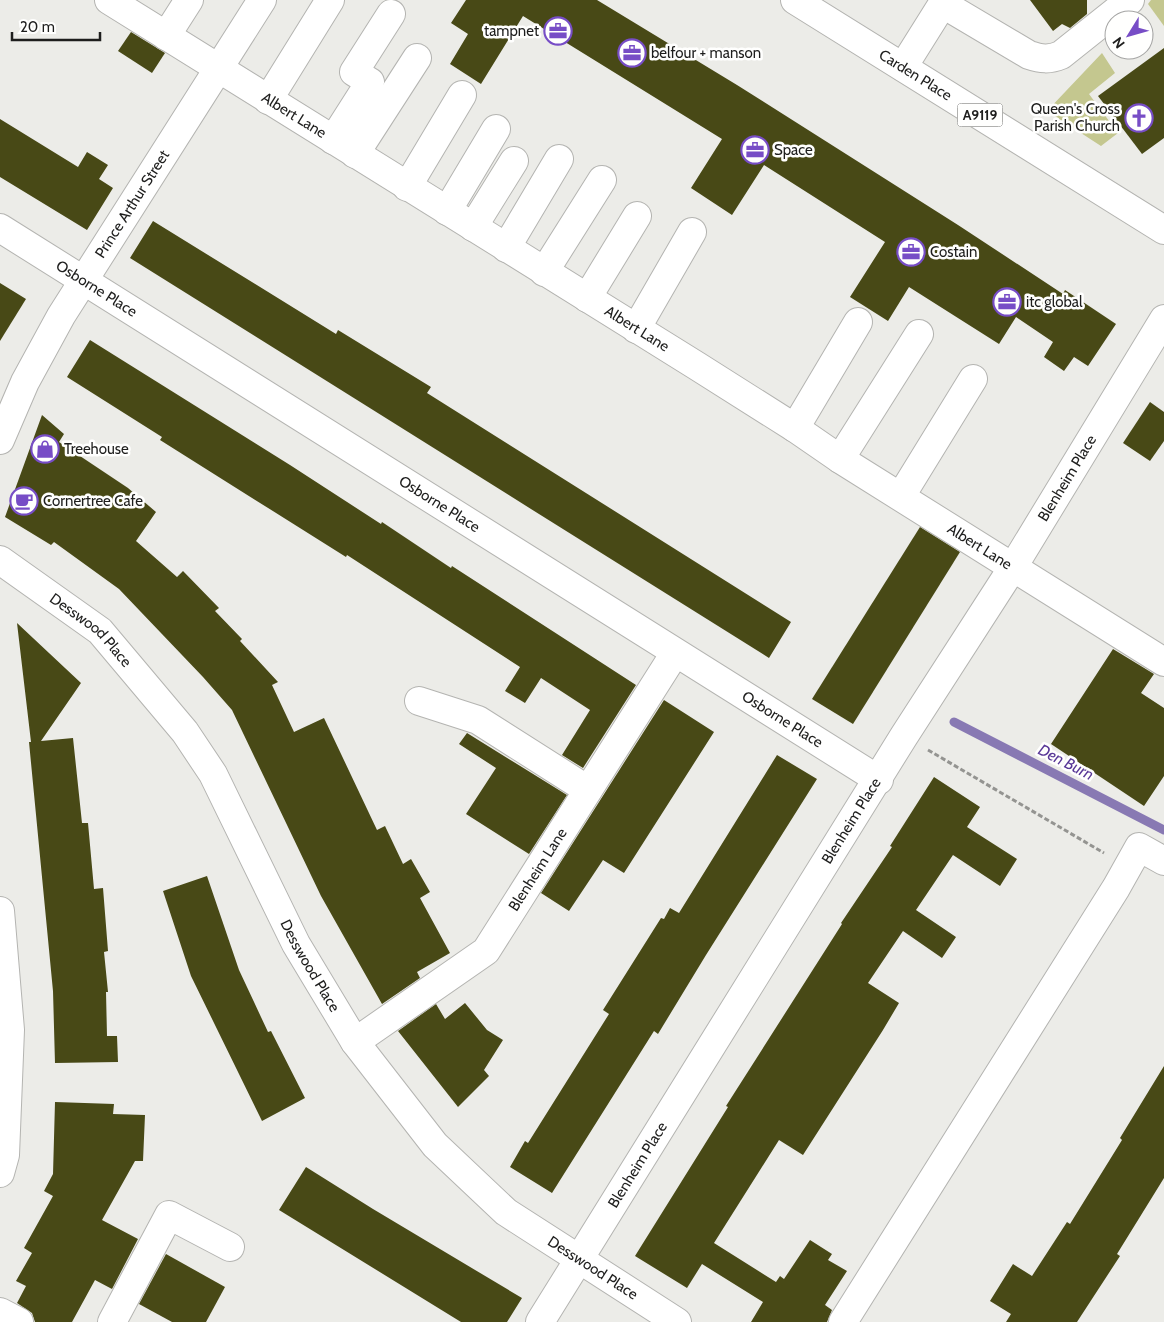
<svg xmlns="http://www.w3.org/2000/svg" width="1164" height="1322" viewBox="0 0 1164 1322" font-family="Cabin,sans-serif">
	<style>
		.grass { fill: #c4c78f }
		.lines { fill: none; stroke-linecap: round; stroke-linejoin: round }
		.stream { stroke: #8879b3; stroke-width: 9 }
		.building { fill: #484916 }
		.minor-casing { stroke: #b4b4b1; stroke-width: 30 }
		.major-casing { stroke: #b4b4b1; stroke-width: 30 }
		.path { stroke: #949491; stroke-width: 3; stroke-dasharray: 5 2.5; stroke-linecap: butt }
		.minor { stroke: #fff; stroke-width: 28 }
		.major { stroke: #fff; stroke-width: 28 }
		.labels { text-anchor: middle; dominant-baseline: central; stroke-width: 5; stroke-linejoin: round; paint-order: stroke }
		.shield { fill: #fffffe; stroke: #626260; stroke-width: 1 }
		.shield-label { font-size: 14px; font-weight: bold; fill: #1e1e1d }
		.poi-label { font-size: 15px; fill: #1e1e1d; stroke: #fffffe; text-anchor: start }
		.street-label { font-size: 15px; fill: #1e1e1d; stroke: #fffffe }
		.water-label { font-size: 16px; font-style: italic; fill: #593897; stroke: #fffffe }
	</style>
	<rect width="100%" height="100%" fill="#ecece8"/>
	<g class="grass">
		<path d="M1151 0H1164V26L1148 4Z"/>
		<path d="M1102 53 1115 73 1089 94 1118 133 1101 146 1047 111Z"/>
	</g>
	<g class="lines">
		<path class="stream" d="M954 722 1164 830"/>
	</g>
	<g class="building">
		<path d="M466 0H597L737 85 958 225 1063 294 1065 290 1116 324 1088 366 1074 357 1064 371 1044 357 1053 342 1016 317 999 344 909 287 888 321 850 297 885 242 764 165 732 215 691 188 722 139 523 16 481 84 450 64 468 34 451 23Z"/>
		<path d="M1030 0H1087V14L1070 28 1062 24 1053 31Z"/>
		<path d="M131 32 165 53 152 73 118 51Z"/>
		<path d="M1164 48V138L1142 154 1098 96Z"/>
		<path d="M0 119 78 167 87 152 108 165 99 179 113 188 87 230 0 177Z"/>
		<path d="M153 221 336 334 338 330 431 387 427 393 791 622 769 658 130 258Z"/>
		<path d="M0 283 26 299 0 341Z"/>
		<path d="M90 340 290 465 381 524 382 522 451 568 452 566 636 685 583 768 562 755 590 710 541 678 525 703 505 691 520 667 347 555 346 557 160 440 162 437 67 377Z"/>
		<path d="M1150 402 1164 412V441L1150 461 1123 443Z"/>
		<path d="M42 415 64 434 59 442 128 488 156 512 136 541 177 577 183 571 219 608 215 611 242 639 240 641 278 682 272 685 294 732 324 718 377 830 385 826 403 864 411 859 430 892 420 898 450 953 417 972 420 978 382 1004 321 896 232 710 203 677 119 589 54 542 51 545 5 517Z"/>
		<path d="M920 527 960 552 853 724 812 699Z"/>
		<path d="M17 623 81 683 41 741 73 738 82 823H88L94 889 103 888 108 951 104 952 108 992H106L107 1036H117L118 1062 55 1063 53 991 29 742H31Z"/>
		<path d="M1113 649 1154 674 1141 693 1164 708V776L1144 806 1051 744Z"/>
		<path d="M664 700 714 732 624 873 603 860 569 911 541 893Z"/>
		<path d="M467 733 567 795 529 854 466 814 496 768 459 744Z"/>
		<path d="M777 755 817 779 706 955 658 1034 654 1031 552 1193 510 1167 525 1141 528 1143 609 1014 603 1010 661 918 664 919 670 908 679 913Z"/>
		<path d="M934 777 980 807 967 827 1017 859 1000 886 953 855 916 910 956 937 942 958 903 931 868 983 899 1003 883 1030 803 1155 779 1140 714 1243 776 1282 780 1276 784 1279 810 1240 832 1254 828 1260 847 1271 825 1305 832 1310 827 1322H751L763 1302 702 1264 687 1288 635 1256 728 1107 726 1106 842 924 841 923 892 847 890 846Z"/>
		<path d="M207 876 239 970 268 1032 271 1031 305 1098 262 1121 191 976 163 891Z"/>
		<path d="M465 1003 487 1030 503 1040 484 1070 489 1076 458 1107 398 1031 436 1004 445 1019Z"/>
		<path d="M1164 1066V1178L1117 1254 1120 1256 1077 1322H1006L1011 1314 990 1301 1013 1264 1032 1276 1067 1222 1070 1224 1122 1140 1120 1138Z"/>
		<path d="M55 1102 114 1104 113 1114 145 1115 143 1161H135L102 1220 138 1239 112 1289 95 1280 72 1322H35L32 1313 17 1303 26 1286 16 1281 32 1253 24 1248 53 1196 44 1191 53 1174Z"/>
		<path d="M306 1167 373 1209 522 1298 507 1322H461L279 1210Z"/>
		<path d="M166 1254 225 1287 206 1322H172L139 1304Z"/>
	</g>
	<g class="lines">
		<g class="minor-casing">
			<g id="minor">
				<path id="s1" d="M109 0 697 366 795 428 840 459 1164 662"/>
				<path d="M943 4 1029 55C1041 59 1049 60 1061 55L1130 0"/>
				<path d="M166 36 189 0"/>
				<path d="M903 67 945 0"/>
				<path d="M268 100 330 0"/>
				<path d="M333 140 370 82 354 72 391 14"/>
				<path d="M355 154 417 58"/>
				<path d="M407 187 462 95"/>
				<path d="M447 211 496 129"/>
				<path d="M473 227 514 161"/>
				<path id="s2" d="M0 228 879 780"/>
				<path d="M506 248 559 159"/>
				<path d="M544 272 602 180"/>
				<path d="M587 298 637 216"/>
				<path d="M636 329 692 232"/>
				<path d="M795 428 858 322"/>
				<path id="s3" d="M0 440 25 382 61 316 262 0"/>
				<path d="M840 459 919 334"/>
				<path d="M901 496 973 379"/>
				<path id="s4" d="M0 560 100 631 185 732 213 774 296 944 355 1042 435 1145 506 1212 677 1322"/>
				<path d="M419 701 478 720 588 790"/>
				<path d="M0 911 10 1030 5 1155 0 1173"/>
				<path id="s5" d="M355 1042 486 951 675 653"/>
				<path d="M0 1312 19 1322"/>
				<path d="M112 1322 169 1215 230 1247"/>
				<path id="s6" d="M540 1322 904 736 1013 567 1164 319"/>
				<path d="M843 1322 1116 888 1139 847 1164 861"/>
			</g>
		</g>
		<g class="major-casing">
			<g id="major">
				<path id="s7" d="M795 0 1164 230"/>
			</g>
		</g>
		<path class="path" d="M928 750 1104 853"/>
		<use href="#minor" class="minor"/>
		<use href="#major" class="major"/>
	</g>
	<defs>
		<g id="office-ring" transform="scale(1.4375)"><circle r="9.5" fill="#fffffe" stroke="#774dc6" stroke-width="1.5"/><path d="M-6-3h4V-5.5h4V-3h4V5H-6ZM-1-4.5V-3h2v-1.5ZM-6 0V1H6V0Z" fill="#774dc6"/></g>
		<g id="church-ring" transform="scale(1.4375)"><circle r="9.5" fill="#fffffe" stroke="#774dc6" stroke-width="1.5"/><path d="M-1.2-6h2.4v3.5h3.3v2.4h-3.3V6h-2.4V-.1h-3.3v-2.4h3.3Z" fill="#774dc6"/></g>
		<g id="shop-ring" transform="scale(1.4375)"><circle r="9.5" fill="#fffffe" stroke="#774dc6" stroke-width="1.5"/><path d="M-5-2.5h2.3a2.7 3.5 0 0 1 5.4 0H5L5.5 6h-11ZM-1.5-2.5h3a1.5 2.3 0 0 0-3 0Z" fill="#774dc6"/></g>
		<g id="cafe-ring" transform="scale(1.4375)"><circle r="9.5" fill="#fffffe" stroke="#774dc6" stroke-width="1.5"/><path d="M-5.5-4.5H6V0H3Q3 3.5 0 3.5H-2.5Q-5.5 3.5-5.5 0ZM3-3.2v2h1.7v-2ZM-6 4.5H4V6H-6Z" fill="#774dc6"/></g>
	</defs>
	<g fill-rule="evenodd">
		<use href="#office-ring" x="558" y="31"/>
		<use href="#office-ring" x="632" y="53"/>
		<use href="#church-ring" x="1139" y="118"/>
		<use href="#office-ring" x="755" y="150"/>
		<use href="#office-ring" x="911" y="252"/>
		<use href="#office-ring" x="1007" y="302"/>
		<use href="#shop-ring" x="45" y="449"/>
		<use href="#cafe-ring" x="24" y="501"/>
	</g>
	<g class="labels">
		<rect class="shield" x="957.5" y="103.5" width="45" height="23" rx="4"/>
		<g class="shield-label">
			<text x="980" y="115">A9119</text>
		</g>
		<g class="poi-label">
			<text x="539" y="31" text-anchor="end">tampnet</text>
			<text x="651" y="53">belfour + manson</text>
			<text x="1120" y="109" text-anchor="end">Queen's Cross<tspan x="1120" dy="17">Parish Church</tspan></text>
			<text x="774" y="150">Space</text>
			<text x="930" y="252">Costain</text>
			<text x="1026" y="302">itc global</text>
			<text x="64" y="449">Treehouse</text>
			<text x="43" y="501">Cornertree Cafe</text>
		</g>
		<g class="street-label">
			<text stroke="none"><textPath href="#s7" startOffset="142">Carden Place</textPath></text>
			<text stroke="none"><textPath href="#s1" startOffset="218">Albert Lane</textPath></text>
			<text stroke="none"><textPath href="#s3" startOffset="271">Prince Arthur Street</textPath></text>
			<text stroke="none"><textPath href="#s2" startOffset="114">Osborne Place</textPath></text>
			<text stroke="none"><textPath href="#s1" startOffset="622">Albert Lane</textPath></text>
			<text stroke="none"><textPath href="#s6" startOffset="995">Blenheim Place</textPath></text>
			<text stroke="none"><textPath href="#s2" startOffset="519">Osborne Place</textPath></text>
			<text stroke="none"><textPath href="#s1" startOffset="1028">Albert Lane</textPath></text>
			<text stroke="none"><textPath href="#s4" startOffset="115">Desswood Place</textPath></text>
			<text stroke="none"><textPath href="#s2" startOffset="924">Osborne Place</textPath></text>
			<text stroke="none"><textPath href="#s6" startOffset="590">Blenheim Place</textPath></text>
			<text stroke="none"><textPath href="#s5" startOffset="256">Blenheim Lane</textPath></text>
			<text stroke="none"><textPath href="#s4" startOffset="520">Desswood Place</textPath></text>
			<text stroke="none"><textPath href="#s6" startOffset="185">Blenheim Place</textPath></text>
			<text stroke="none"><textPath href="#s4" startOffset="940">Desswood Place</textPath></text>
		</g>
		<g class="water-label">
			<text transform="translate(1066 762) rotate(27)">Den Burn</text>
		</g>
	</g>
	<g transform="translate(1129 35) rotate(233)"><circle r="24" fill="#fffffe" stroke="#a5a5a4"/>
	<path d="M0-4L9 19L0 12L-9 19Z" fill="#774dc6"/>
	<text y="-8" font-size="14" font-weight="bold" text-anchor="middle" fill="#1e1e1d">N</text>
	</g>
	<path d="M12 32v8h88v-8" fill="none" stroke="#1e1e1d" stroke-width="2.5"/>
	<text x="20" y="32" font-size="15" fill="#1e1e1d" stroke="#fffffe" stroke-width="4" paint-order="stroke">20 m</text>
</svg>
